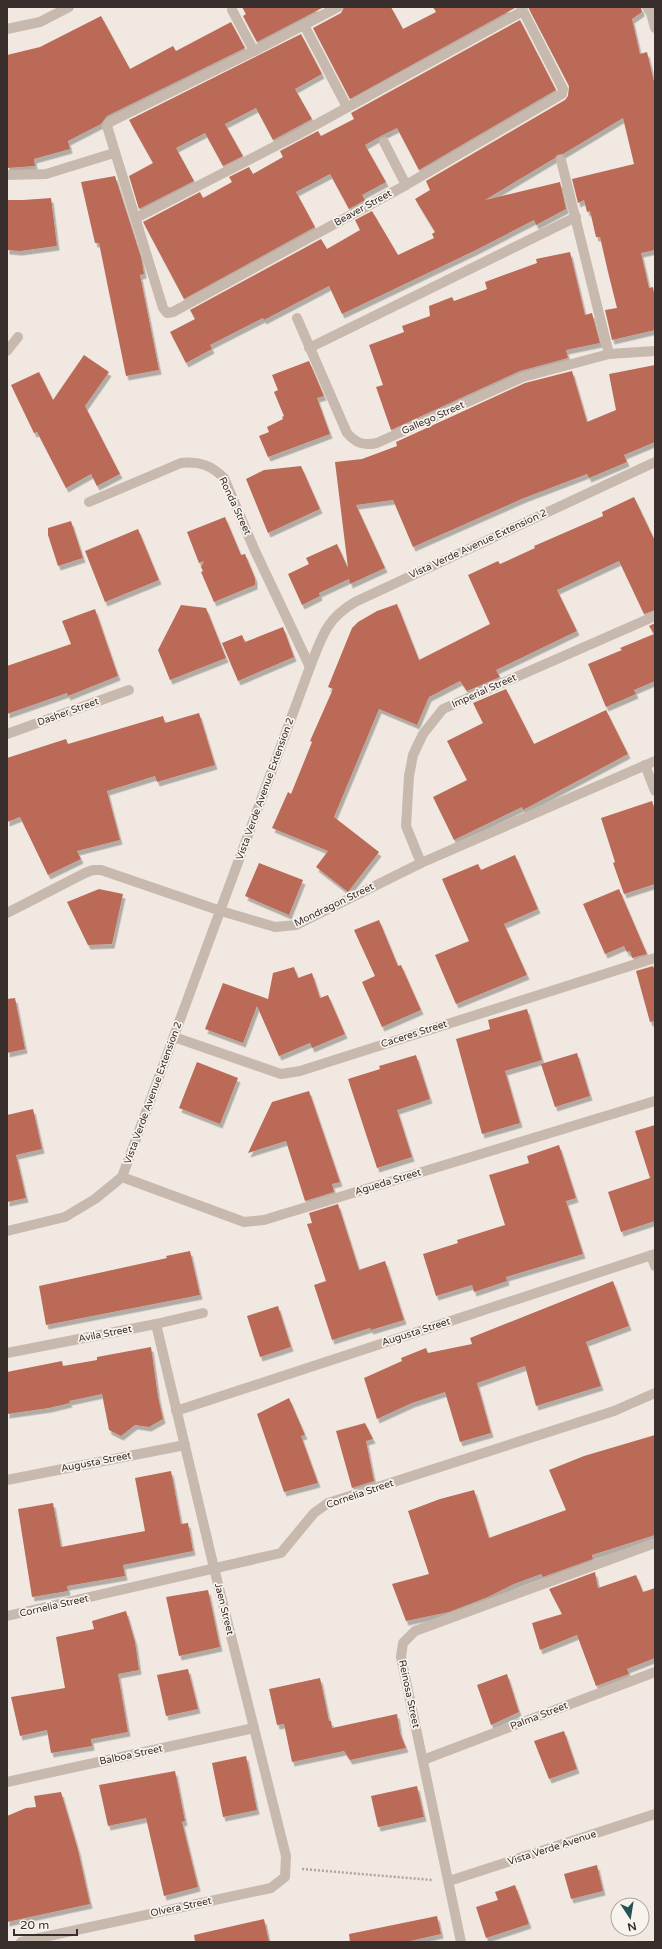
<svg xmlns="http://www.w3.org/2000/svg" width="662" height="1949" viewBox="0 0 662 1949" font-family="'Varela Round',sans-serif">
	<style>
		.building { fill: #ba6b56; filter: url(#shadow) }
		.lines { fill: none; stroke-linecap: round; stroke-linejoin: round }
		.path { stroke: #b4a398; stroke-width: 2.5; stroke-dasharray: 2 2; stroke-linecap: butt }
		.service { stroke: #c8b9ae; stroke-width: 10 }
		.minor { stroke: #c8b9ae; stroke-width: 10 }
		.labels { text-anchor: middle; dominant-baseline: central; stroke-width: 3.5; stroke-linejoin: round; paint-order: stroke }
		.street-label { font-size: 10px; fill: #382f2c; stroke: #f9f3ed }
	</style>
	<defs>
		<filter id="shadow"><feDropShadow dx="2.5" dy="4.5" stdDeviation="0" flood-color="#0004"/></filter>
	</defs>
	<rect width="100%" height="100%" fill="#f1e9e1"/>
	<g class="building">
		<path d="M242 7H324L257 42 243 16 246 14Z"/>
		<path d="M344 7H391L403 29 436 12 433 7 515 8 350 99 313 28 341 13Z"/>
		<path d="M528 7H641L642 12 632 19 640 54 647 52 655 86V250L641 253 649 288 653 287 655 298V330L612 340 605 310 617 308 608 272 600 237H596L590 211 587 212 584 200 578 203 572 179 634 164 623 118 563 154 557 155 555 158 485 200 560 182 566 209 536 225 534 220 476 250 342 314 329 286 264 320 263 318 210 345 212 349 186 363 170 332 195 319 190 310 321 239 327 249 360 230 355 220 372 211 398 255 434 238 432 234 435 232 415 199 430 190 426 181 565 100 568 96 569 86Z"/>
		<path d="M101 16 130 69 173 46 176 51 231 22 245 48 107 116 101 124 68 141 70 149 34 159 35 166 7 168V55L40 47Z"/>
		<path d="M520 20 556 90 419 170 397 128 381 136 365 145 386 182 362 195 365 200 349 209 330 174 296 192 315 227 184 299 143 222 200 192 203 198 232 182 229 177 249 167 253 174 283 157 280 151 318 131 321 136 354 119 351 113Z"/>
		<path d="M301 34 322 74 295 89 312 119 273 140 256 108 225 124 243 156 223 166 205 133 176 148 194 181 139 209 129 176 153 163 129 120Z"/>
		<path d="M115 176 141 257 144 274 140 275 159 370 126 376 99 243H95L81 182Z"/>
		<path d="M51 198 57 246 20 251 7 250V200H23Z"/>
		<path d="M570 252 585 315 592 313 600 343 566 350 568 358 520 371 391 430 376 387 383 385 369 345 404 332 402 326 430 316 429 306 452 297 454 301 487 289 485 282 537 263 536 259Z"/>
		<path d="M84 355 109 372 85 406 120 474 97 486 91 474 66 488 37 432 34 433 11 385 39 372 53 400Z"/>
		<path d="M309 361 324 396 317 398 330 434 268 457 259 436 269 432 267 427 283 419 282 417 284 416 274 392 278 390 272 375Z"/>
		<path d="M655 365V442L624 455 627 462 589 478 587 474 524 498 413 547 393 500 356 505 385 568 350 584 349 579 319 593 320 596 302 605 288 574 309 564 306 558 337 544 348 568 335 462 362 459 397 446 396 442 525 383 572 371 587 422 616 410 609 374Z"/>
		<path d="M301 466 320 509 268 533 246 479 264 470Z"/>
		<path d="M634 497 655 541V610L644 614 619 561 557 590 577 631 496 670 500 677 467 691 460 681 429 697 417 725 379 709 334 817 379 852 348 892 316 867 328 851 272 828 288 792 291 794 312 742 310 741 333 689 328 687 352 628 358 622 377 611 397 604 419 660 490 624 468 575 498 561 500 564 535 548 534 546 603 516 602 512Z"/>
		<path d="M225 517 241 555 245 554 255 578V585L214 602 201 572 203 571 201 567 204 561 199 563 187 532Z"/>
		<path d="M71 521 83 558 58 566 48 535V528Z"/>
		<path d="M138 529 159 580 105 602 85 551Z"/>
		<path d="M181 605 206 608 226 658 170 680 158 650Z"/>
		<path d="M95 609 118 676 68 696 67 693 7 714V666L71 644 62 621Z"/>
		<path d="M655 623V681L634 690 636 694 606 707 588 664 622 650 620 648 654 634 649 626Z"/>
		<path d="M283 627 294 657 238 681 222 643 242 635 245 642Z"/>
		<path d="M506 689 534 744 606 710 628 754 523 810 522 807 454 840 433 797 467 780 447 741 483 723 473 703Z"/>
		<path d="M199 713 215 765 157 782 155 776 107 791 120 840 77 851 81 859 48 875 20 817 7 822V758L66 739 68 744 163 716 165 723Z"/>
		<path d="M652 801 655 810V884L624 894 613 863 615 862 601 818Z"/>
		<path d="M515 855 538 909 504 924 527 975 456 1004 435 955 469 941 442 879 478 864 481 870Z"/>
		<path d="M259 863 303 880 289 915 245 896Z"/>
		<path d="M99 889 123 894 112 944 88 945 67 902Z"/>
		<path d="M619 889 647 954 632 958 630 951 627 952 624 946 605 954 583 904Z"/>
		<path d="M379 920 398 966 401 965 421 1010 382 1027 362 982 375 976 354 930Z"/>
		<path d="M653 966 655 971V1021L650 1022 636 971Z"/>
		<path d="M294 967 298 978 312 973 320 998 328 995 345 1034 312 1048 310 1043 279 1056 257 1006 243 1043 205 1029 223 983 268 999 273 973Z"/>
		<path d="M15 998 25 1049 7 1053V999Z"/>
		<path d="M527 1009 542 1060 505 1071 520 1123 482 1134 456 1039 490 1029 488 1020Z"/>
		<path d="M577 1053 590 1096 555 1107 541 1064Z"/>
		<path d="M416 1055 430 1099 397 1110 412 1157 377 1168 348 1079 380 1069 379 1066Z"/>
		<path d="M197 1062 238 1078 220 1124 179 1108Z"/>
		<path d="M309 1091 340 1182 332 1184 334 1192 305 1201 286 1141 248 1153 272 1102Z"/>
		<path d="M33 1109 42 1149 16 1155 26 1198 7 1202V1115Z"/>
		<path d="M655 1125V1221L621 1232 608 1192 650 1178 635 1131Z"/>
		<path d="M559 1145 576 1198 566 1201 583 1254 506 1277 507 1281 474 1292 472 1285 436 1296 423 1254 458 1243 457 1240 505 1225 489 1175 529 1163 527 1156Z"/>
		<path d="M338 1204 359 1270 385 1261 404 1320 371 1330 370 1328 332 1340 314 1285 326 1281 307 1224 312 1223 309 1213Z"/>
		<path d="M190 1251 200 1295 46 1325 39 1286 167 1258 166 1256Z"/>
		<path d="M613 1281 629 1326 586 1342 601 1386 536 1406 525 1366 477 1383 491 1433 460 1442 445 1392 412 1403 377 1419 364 1378 402 1361 401 1358 426 1348 428 1353 472 1344 470 1338Z"/>
		<path d="M278 1306 291 1347 260 1357 247 1316Z"/>
		<path d="M151 1347 158 1397 163 1419 149 1427 135 1425 121 1436 109 1430 102 1394 69 1401 70 1403 49 1408 7 1414V1372L62 1361 63 1366 97 1360V1357Z"/>
		<path d="M289 1398 305 1435 301 1436 318 1483 284 1492 257 1414Z"/>
		<path d="M365 1423 373 1439 366 1441 374 1481 352 1488 336 1431Z"/>
		<path d="M655 1435V1535L592 1555 593 1559 543 1577 541 1574 514 1584 488 1597 449 1612 406 1621 392 1584 429 1574 408 1511 440 1499 474 1490 489 1538 566 1510 549 1470 584 1456Z"/>
		<path d="M171 1471 181 1524 188 1523 193 1551 123 1565 125 1576 67 1586 68 1591 32 1597 18 1509 53 1503 61 1547 145 1531 135 1478Z"/>
		<path d="M595 1572 598 1588 636 1575 643 1592 655 1588V1658L627 1669 629 1674 596 1686 577 1635 540 1650 532 1623 562 1614 549 1589Z"/>
		<path d="M208 1590 220 1647 179 1656 166 1597Z"/>
		<path d="M126 1611 135 1642 139 1670 118 1674 128 1732 91 1739 92 1746 51 1753 47 1730 20 1736 11 1697 65 1688 56 1637 94 1629 92 1621Z"/>
		<path d="M188 1669 198 1709 166 1716 157 1675Z"/>
		<path d="M507 1674 519 1712 491 1725 477 1685Z"/>
		<path d="M320 1678 329 1721H331L332 1728 397 1714 400 1733 406 1748 350 1760 344 1751 292 1762 284 1724 277 1725 269 1689Z"/>
		<path d="M564 1731 577 1769 549 1779 534 1741Z"/>
		<path d="M246 1756 257 1810 223 1817 212 1763Z"/>
		<path d="M175 1771 185 1821 182 1822 198 1887 164 1896 146 1818 108 1826 99 1785Z"/>
		<path d="M417 1786 424 1817 378 1827 371 1796Z"/>
		<path d="M61 1792 78 1850 90 1904 7 1922V1816L26 1808 36 1807 34 1796Z"/>
		<path d="M597 1865 603 1891 571 1899 564 1874Z"/>
		<path d="M515 1885 529 1924 486 1938 476 1907 498 1900 495 1892Z"/>
		<path d="M437 1916 441 1934 406 1942H350L349 1934Z"/>
		<path d="M264 1919 269 1942H195L194 1935Z"/>
	</g>
	<g class="lines">
		<path class="path" d="M302 1869 432 1880"/>
		<g class="service">
			<path d="M232 10 254 51"/>
			<path d="M304 25 347 107"/>
			<path d="M384 142 406 185"/>
		</g>
		<g class="minor">
			<path d="M338 7 254 51 110 122 107 126 163 308 167 313 173 312 406 185 562 94 563 89 521 7"/>
			<path d="M647 7 651 13 655 28"/>
			<path d="M7 29 40 22 69 7"/>
			<path d="M561 160 609 354"/>
			<path d="M7 175 46 174 114 153"/>
			<path d="M136 218 297 135 523 11"/>
			<path d="M297 318 347 433C356 443 363 446 377 443L523 377 609 354 655 351"/>
			<path d="M309 348 576 217"/>
			<path d="M7 351 18 337"/>
			<path d="M89 502 181 463C199 461 211 465 224 478L255 551 310 667"/>
			<path d="M7 734 129 690"/>
			<path d="M645 765 655 791"/>
			<path d="M421 863 406 826 409 776 413 755 423 734 443 709 655 616"/>
			<path d="M7 913 85 873 93 870H101L221 911 275 927 296 925 421 863 655 761"/>
			<path d="M174 1037 281 1074 300 1071 655 958"/>
			<path d="M122 1177 244 1222 264 1220 655 1101"/>
			<path d="M7 1231 65 1217 95 1199 122 1177 310 667C322 637 326 619 355 602L655 462"/>
			<path d="M651 1255 655 1266"/>
			<path d="M7 1353 156 1324 203 1313"/>
			<path d="M176 1411 655 1254"/>
			<path d="M7 1480 185 1445"/>
			<path d="M7 1616 281 1553 314 1513 328 1503 614 1411 655 1393"/>
			<path d="M423 1760 655 1672"/>
			<path d="M7 1782 254 1728"/>
			<path d="M449 1881 655 1814"/>
			<path d="M21 1942 271 1888 285 1877 286 1856 214 1568 156 1324"/>
			<path d="M461 1942 401 1657 403 1643 415 1631 655 1543"/>
		</g>
	</g>
	<g class="labels">
		<g class="street-label">
			<text transform="translate(363 208) rotate(-29)">Beaver Street</text>
			<text transform="translate(433 418) rotate(-24)">Gallego Street</text>
			<text transform="translate(235 506) rotate(65)">Ronda Street</text>
			<text transform="translate(478 544) rotate(-25)">Vista Verde Avenue Extension 2</text>
			<text transform="translate(484 691) rotate(-24)">Imperial Street</text>
			<text transform="translate(68 712) rotate(-20)">Dasher Street</text>
			<text transform="translate(265 789) rotate(-70)">Vista Verde Avenue Extension 2</text>
			<text transform="translate(334 905) rotate(-26)">Mondragon Street</text>
			<text transform="translate(414 1034) rotate(-18)">Caceres Street</text>
			<text transform="translate(153 1093) rotate(-70)">Vista Verde Avenue Extension 2</text>
			<text transform="translate(388 1182) rotate(-17)">Agueda Street</text>
			<text transform="translate(416 1332) rotate(-18)">Augusta Street</text>
			<text transform="translate(105 1334) rotate(-11)">Avila Street</text>
			<text transform="translate(96 1462) rotate(-11)">Augusta Street</text>
			<text transform="translate(360 1494) rotate(-19)">Cornelia Street</text>
			<text transform="translate(54 1606) rotate(-13)">Cornelia Street</text>
			<text transform="translate(224 1609) rotate(76)">Jaen Street</text>
			<text transform="translate(409 1694) rotate(78)">Reinosa Street</text>
			<text transform="translate(539 1716) rotate(-21)">Palma Street</text>
			<text transform="translate(131 1755) rotate(-12)">Balboa Street</text>
			<text transform="translate(552 1848) rotate(-18)">Vista Verde Avenue</text>
			<text transform="translate(181 1907) rotate(-12)">Olvera Street</text>
		</g>
	</g>
	<rect width="662" height="1949" fill="none" stroke="#382f2c" stroke-width="16"/>
	<g transform="translate(630 1917) rotate(168)"><circle r="19" fill="#f9f3ed" stroke="#aca5a0"/>
	<path d="M0-3L7 15L0 10L-7 15Z" fill="#255455"/>
	<text y="-6" font-size="11" font-weight="bold" text-anchor="middle" fill="#382f2c">N</text>
	</g>
	<path d="M14 1929v6h63v-6" fill="none" stroke="#382f2c" stroke-width="2"/>
	<text x="20" y="1929" font-size="12" fill="#382f2c" stroke="#f9f3ed" stroke-width="3" paint-order="stroke">20 m</text>
</svg>
